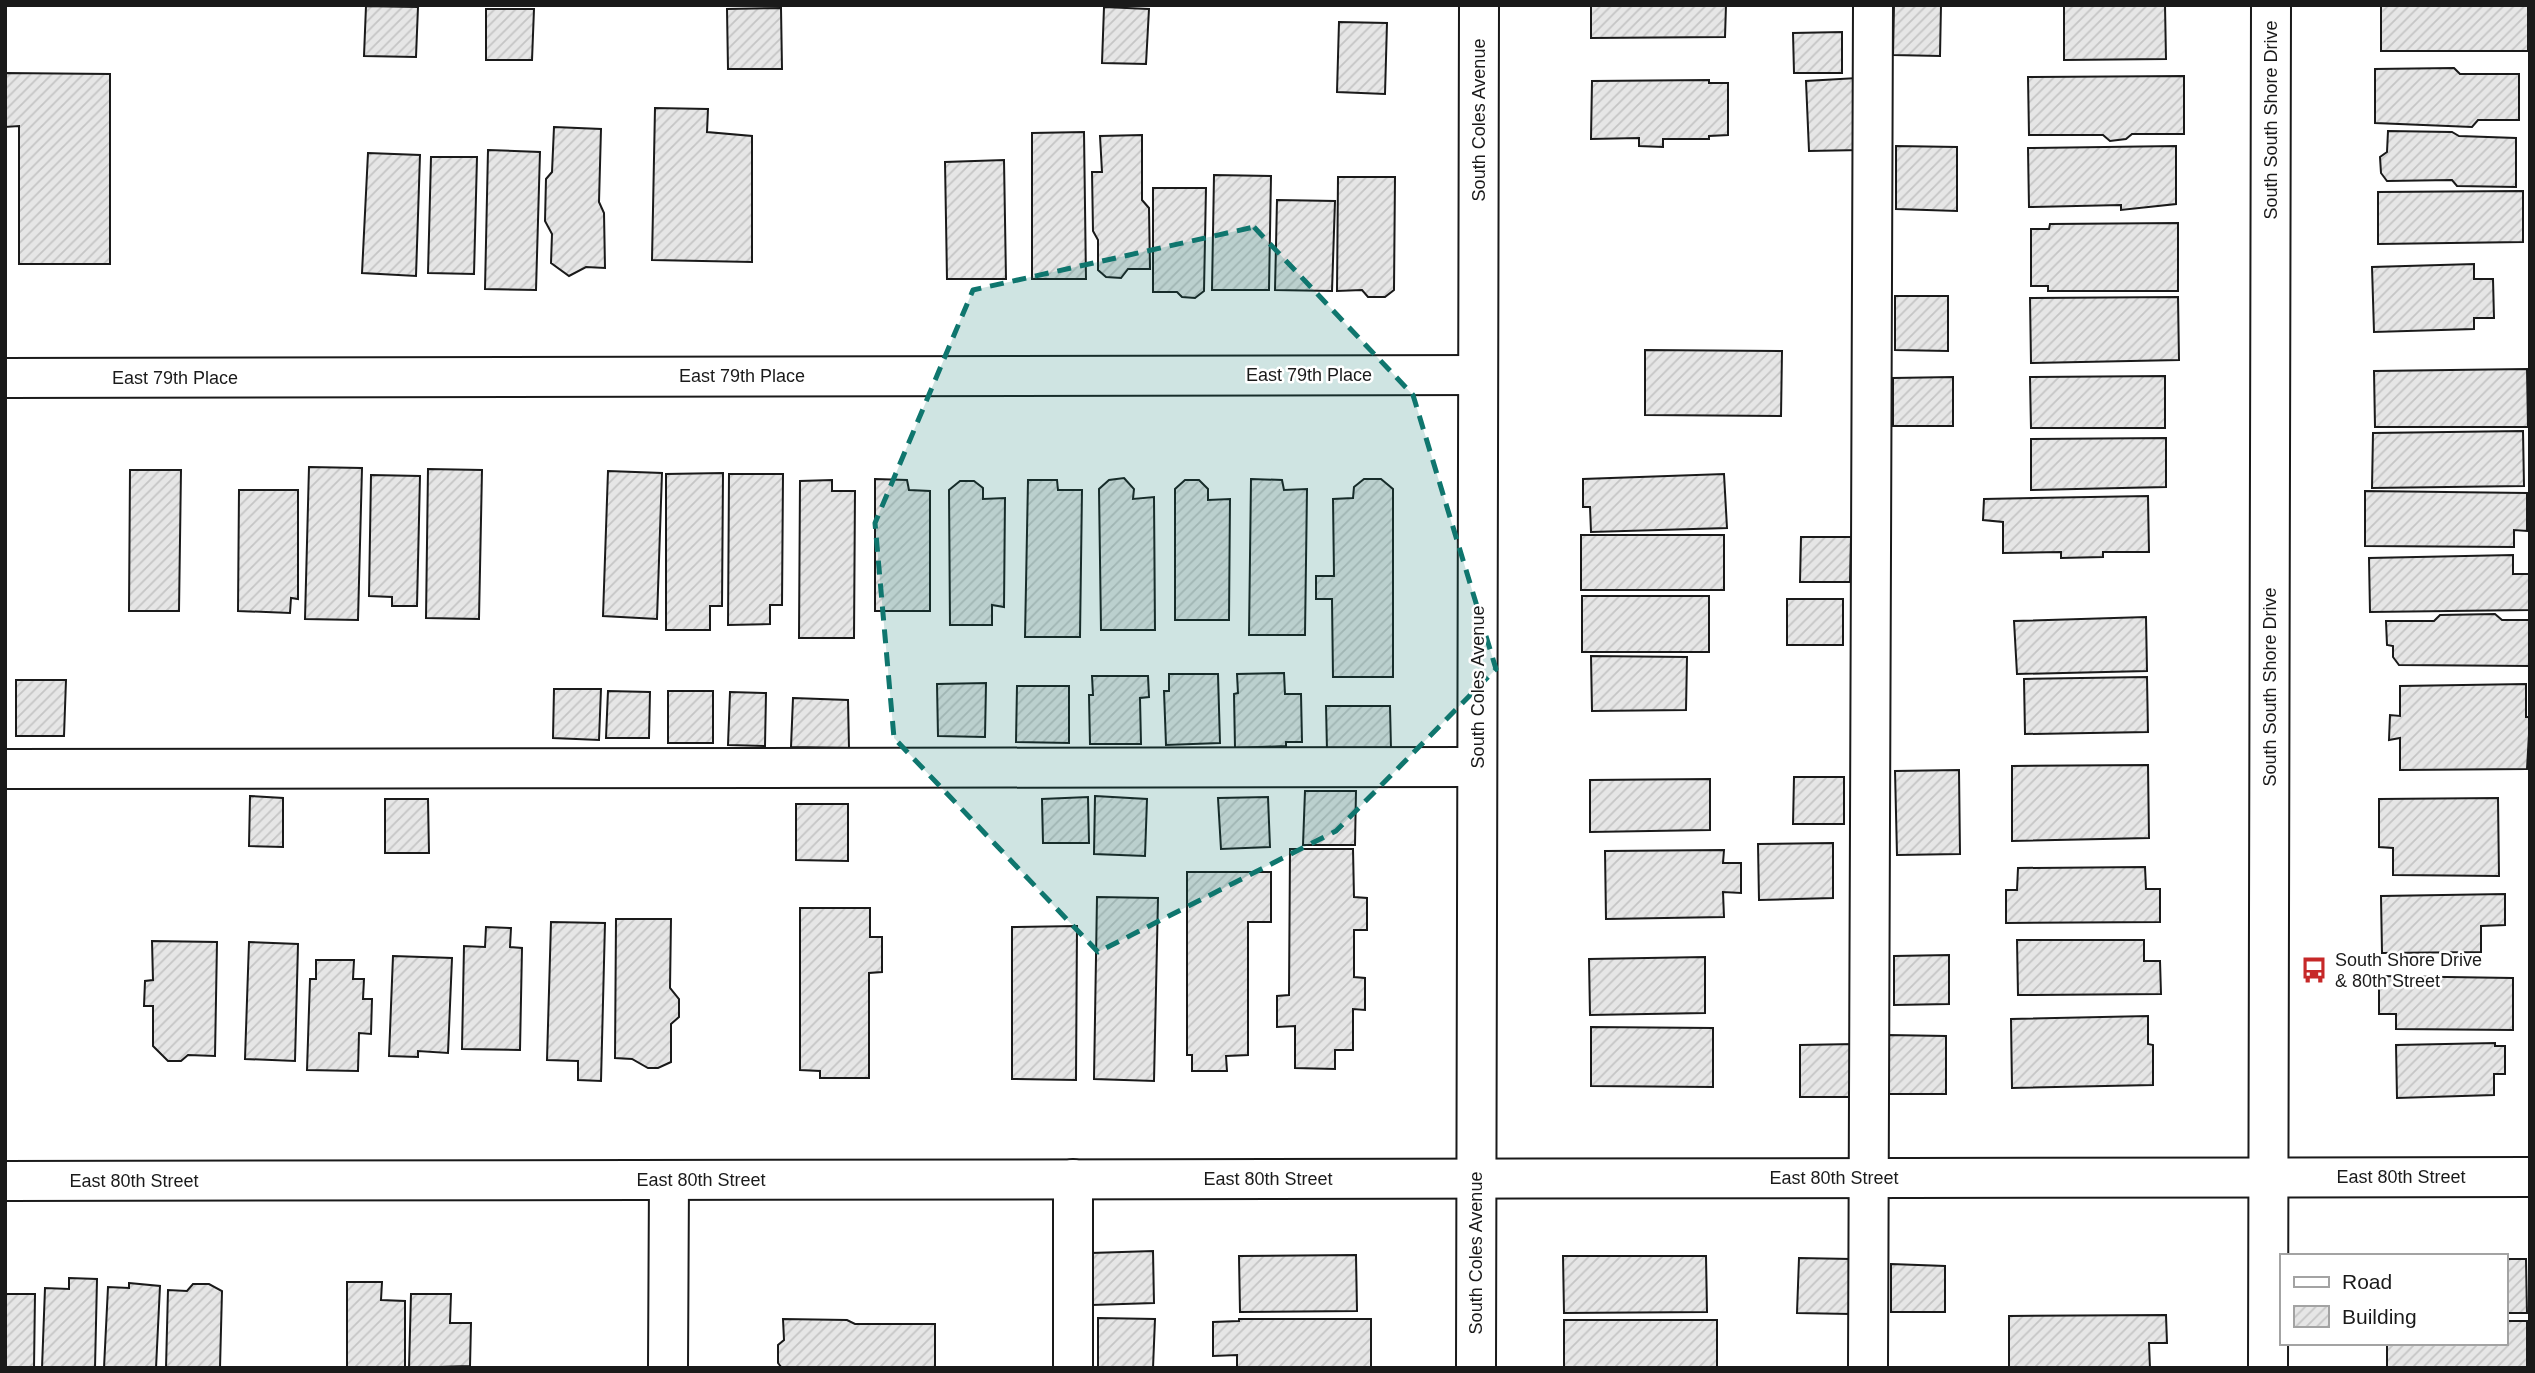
<svg xmlns="http://www.w3.org/2000/svg" width="2535" height="1373" viewBox="0 0 2535 1373" font-family="Helvetica,sans-serif">
	<style>
		.building { fill: url(#building-hatch); stroke: #1a1a1a; stroke-width: 2 }
		.lines { fill: none; stroke-linecap: round; stroke-linejoin: round }
		.minor-casing { stroke: #1a1a1a; stroke-width: 42 }
		.minor { stroke: #fff; stroke-width: 38 }
		.marked { fill: #0f766e; fill-opacity: 0.2; stroke: #0f766e; stroke-width: 5; stroke-dasharray: 14 9; stroke-linejoin: round }
		.labels { text-anchor: middle; dominant-baseline: central; stroke-width: 5; stroke-linejoin: round; paint-order: stroke }
		.street-label { font-size: 18px; fill: #1a1a1a; stroke: #fff }
		.poi-label { font-size: 18px; fill: #1a1a1a; stroke: #fff; text-anchor: start }
	</style>
	<defs>
		<pattern id="building-hatch" width="6" height="6" patternUnits="userSpaceOnUse" patternTransform="scale(1.75)"><rect width="6" height="6" fill="#e6e6e6"/><path d="M-1 1l2-2M0 6l6-6M5 7l2-2" fill="none" stroke="#c5c5c5"/></pattern>
	</defs>
	<rect width="100%" height="100%" fill="#fff"/>
	<g class="building">
		<path d="M1591 5H1726L1725 37 1591 38Z"/>
		<path d="M1894 5H1941L1940 56 1893 55Z"/>
		<path d="M2064 5H2165L2166 59 2064 60Z"/>
		<rect x="2381" y="5" width="147" height="46"/>
		<path d="M366 6 418 7 416 57 364 56Z"/>
		<path d="M1104 7 1149 9 1146 64 1102 63Z"/>
		<path d="M781 8 782 69H728L727 9Z"/>
		<path d="M486 9H534L532 60H486Z"/>
		<path d="M1339 22 1387 23 1385 94 1337 92Z"/>
		<path d="M1842 32V73H1794L1793 33Z"/>
		<path d="M2454 68 2460 74H2519V120H2478L2472 127 2375 123V69Z"/>
		<path d="M5 73 110 74V264H19V126L5 127Z"/>
		<path d="M2184 76V134H2132L2126 139 2110 141 2103 135H2029L2028 77Z"/>
		<path d="M1857 78 1861 150 1809 151 1806 81Z"/>
		<path d="M1709 80V83H1728V135L1709 136V139H1663V147L1639 146V138L1591 139 1592 81Z"/>
		<path d="M655 108 708 109 707 132 752 136V262L652 260Z"/>
		<path d="M554 127 601 129 599 202 604 213 605 268 586 267 569 276 551 263 552 234 545 221 546 179 552 172Z"/>
		<path d="M2388 131 2452 132 2459 136 2516 138V187L2457 186 2452 180 2387 181 2381 173 2380 157 2387 152Z"/>
		<path d="M1084 132 1086 279H1032V133Z"/>
		<path d="M1142 135V200L1149 208 1150 269H1128L1121 278 1106 277 1098 270V240L1093 231 1092 172H1102L1100 136Z"/>
		<path d="M1896 146 1957 147V211L1896 209Z"/>
		<path d="M2176 146V204L2121 210V205L2029 207 2028 148Z"/>
		<path d="M488 150 540 152 536 290 485 289Z"/>
		<path d="M368 153 420 155 416 276 362 273Z"/>
		<path d="M431 157H477L474 274 428 273Z"/>
		<path d="M1004 160 1006 279H947L945 162Z"/>
		<path d="M1214 175 1271 176 1269 290H1212Z"/>
		<path d="M1338 177H1395L1394 290 1385 297H1368L1362 290 1337 291Z"/>
		<path d="M1153 188H1206L1204 291 1195 298 1182 297 1177 292H1153Z"/>
		<path d="M2523 191V242L2378 244V192Z"/>
		<path d="M1277 200 1335 201 1332 291 1275 290Z"/>
		<path d="M2178 223V291H2048V286H2031V229H2049L2050 224Z"/>
		<path d="M2474 264V279H2493L2494 318H2474V329L2374 332 2372 267Z"/>
		<path d="M1895 296H1948V351L1895 350Z"/>
		<path d="M2178 297 2179 360 2031 363 2030 298Z"/>
		<path d="M1645 350 1782 351 1781 416 1645 415Z"/>
		<path d="M2527 369 2528 427H2375L2374 371Z"/>
		<path d="M2165 376V428H2031L2030 377Z"/>
		<path d="M1953 377V426H1893V378Z"/>
		<path d="M2523 431 2524 486 2372 488 2373 433Z"/>
		<path d="M2166 438V487L2031 490V439Z"/>
		<path d="M309 467 362 468 358 620 305 619Z"/>
		<path d="M428 469 482 470 479 619 426 618Z"/>
		<path d="M130 470H181L179 611H129Z"/>
		<path d="M608 471 662 473 657 619 603 616Z"/>
		<path d="M723 473 722 606H710V630H666V474Z"/>
		<path d="M729 474H783L782 605H770V624L728 625Z"/>
		<path d="M1724 474 1727 528 1591 532 1590 507H1583V479Z"/>
		<path d="M371 475 420 476 417 606H392V597L369 596Z"/>
		<path d="M1124 478 1134 489 1133 499 1154 497 1155 630H1101L1099 489 1109 480Z"/>
		<path d="M875 479 907 480 909 490 930 491V611H875Z"/>
		<path d="M1251 479 1282 480 1284 490 1307 489 1305 635H1249Z"/>
		<path d="M1364 479H1381L1393 489V677H1333L1332 599H1316V576H1334L1333 499 1353 498 1354 487Z"/>
		<path d="M832 480V491H855L854 638H799L800 481Z"/>
		<path d="M1028 480H1057L1058 490H1082L1080 637H1025Z"/>
		<path d="M1185 480H1199L1208 489V500L1230 499 1229 620H1175V489Z"/>
		<path d="M960 481H974L983 488V499L1005 498 1004 607 992 605V625H950L949 490Z"/>
		<path d="M239 490H298V599L291 598 290 613 238 611Z"/>
		<path d="M2365 491 2527 493V531L2514 530V547L2365 546Z"/>
		<path d="M2148 496 2149 552H2103V557L2061 558V552L2003 553V522L1983 520 1984 499Z"/>
		<rect x="1581" y="535" width="143" height="55"/>
		<path d="M1801 537H1851L1850 582H1800Z"/>
		<path d="M2513 555V574H2530V610L2370 612 2369 558Z"/>
		<rect x="1582" y="596" width="127" height="56"/>
		<rect x="1787" y="599" width="56" height="46"/>
		<path d="M2495 614 2502 620H2530V666L2399 665 2393 657V646L2387 645 2386 621H2434L2440 615Z"/>
		<path d="M2146 617 2147 671 2017 674 2014 621Z"/>
		<path d="M1591 656 1687 657 1686 710 1592 711Z"/>
		<path d="M1284 673 1285 694H1301L1302 742H1286V746L1235 748 1234 694 1238 693 1237 674Z"/>
		<path d="M1169 674H1218L1220 743 1166 745 1164 691H1169Z"/>
		<path d="M1092 676H1148L1149 697 1140 698 1141 744H1090L1089 695H1093Z"/>
		<path d="M2147 677 2148 732 2025 734 2024 679Z"/>
		<path d="M16 680H66L64 736H16Z"/>
		<path d="M986 683 985 737 938 736 937 684Z"/>
		<path d="M2526 684V717H2530L2527 769 2400 770V738L2389 740 2390 715 2400 716V686Z"/>
		<path d="M1017 686H1069V743L1016 742Z"/>
		<path d="M554 689H601L599 740 553 738Z"/>
		<path d="M608 691 650 692 649 738H606Z"/>
		<rect x="668" y="691" width="45" height="52"/>
		<path d="M730 692 766 693 765 746 728 745Z"/>
		<path d="M793 698 848 700 849 748 791 747Z"/>
		<path d="M1326 706H1390L1391 749 1327 750Z"/>
		<path d="M2148 765 2149 838 2012 841V766Z"/>
		<path d="M1959 770 1960 854 1897 855 1895 771Z"/>
		<path d="M1794 777H1844V824H1793Z"/>
		<path d="M1710 779V830L1590 832V780Z"/>
		<path d="M1305 791H1356L1355 845H1303Z"/>
		<path d="M250 796 283 798V847L249 846Z"/>
		<path d="M1095 796 1147 799 1145 856 1094 854Z"/>
		<path d="M1088 797 1089 843H1043L1042 799Z"/>
		<path d="M1268 797 1270 847 1221 849 1218 798Z"/>
		<path d="M2498 798 2499 876 2393 875V848L2379 847V799Z"/>
		<path d="M385 799H428L429 853H385Z"/>
		<path d="M796 804H848V861L796 860Z"/>
		<path d="M1833 843V898L1759 900 1758 844Z"/>
		<path d="M1290 849H1353L1354 897 1367 898V930H1354V977L1365 978V1010L1353 1009V1050H1335V1069L1295 1068V1026L1277 1027V996L1289 995Z"/>
		<path d="M1724 850 1723 863H1741V893L1723 892 1724 917 1606 919 1605 851Z"/>
		<path d="M2145 867 2146 889H2160V922L2006 923V890H2017L2018 868Z"/>
		<path d="M1187 872H1271V922H1248V1055L1226 1056 1227 1071H1192V1055H1187Z"/>
		<path d="M2505 894V925L2481 926V952L2382 953 2381 896Z"/>
		<path d="M1097 897 1158 898 1154 1081 1094 1079Z"/>
		<path d="M800 908H870V937H882V972L869 973V1078H820V1071L800 1070Z"/>
		<path d="M616 919H671L670 988 679 999V1017L671 1024V1062L658 1068H648L632 1059 615 1058Z"/>
		<path d="M551 922 605 923 601 1081 578 1080V1061L547 1060Z"/>
		<path d="M1077 926 1076 1080 1012 1079V927Z"/>
		<path d="M486 927 511 928 510 947 522 948 520 1050 462 1049 464 946 485 947Z"/>
		<path d="M2017 940H2144V961H2160L2161 994 2018 995Z"/>
		<path d="M152 941 217 942 215 1056 188 1055 181 1061H168L153 1046V1006H144L145 981 153 980Z"/>
		<path d="M249 942 298 944 295 1061 245 1059Z"/>
		<path d="M1949 955V1004L1894 1005V956Z"/>
		<path d="M393 956 452 958 448 1053 418 1051V1057L389 1056Z"/>
		<path d="M1705 957V1013L1590 1015 1589 959Z"/>
		<path d="M316 960H354L353 979H364L363 999H372L371 1034 359 1033 358 1071 307 1070 310 979H316Z"/>
		<path d="M2379 976 2513 978V1030L2396 1029V1014H2379Z"/>
		<path d="M2148 1016V1044L2153 1045V1085L2012 1088 2011 1019Z"/>
		<path d="M1591 1027 1713 1028V1087L1591 1086Z"/>
		<path d="M1888 1035 1946 1036V1094H1889Z"/>
		<path d="M2495 1043V1046H2505V1074H2494V1095L2397 1098 2396 1045Z"/>
		<path d="M1854 1044V1097H1800V1045Z"/>
		<path d="M1153 1251 1154 1303 1092 1305 1091 1253Z"/>
		<path d="M1356 1255 1357 1311 1240 1312 1239 1256Z"/>
		<path d="M1563 1256H1706L1707 1312 1564 1313Z"/>
		<path d="M1799 1258 1851 1259 1850 1314 1797 1313Z"/>
		<path d="M2505 1259H2526L2527 1313H2505Z"/>
		<path d="M1891 1264 1945 1266V1312H1891Z"/>
		<path d="M69 1278 97 1279 95 1368H42L45 1288 69 1289Z"/>
		<path d="M347 1282H382L381 1300 405 1301V1368H347Z"/>
		<path d="M129 1283 160 1286 156 1368H104L108 1287 129 1288Z"/>
		<path d="M193 1284H209L222 1291 220 1368H166L168 1290 187 1291Z"/>
		<path d="M5 1294H35L34 1368H5Z"/>
		<path d="M411 1294H451L450 1323H471L470 1366 409 1368Z"/>
		<path d="M2166 1315 2167 1343H2149L2150 1368H2009V1316Z"/>
		<path d="M1098 1318 1155 1319 1153 1368H1098Z"/>
		<path d="M783 1319 847 1320 855 1324H935V1368H782L778 1363V1345L784 1340Z"/>
		<path d="M1239 1319H1371V1368H1237V1355L1213 1356V1322L1239 1321Z"/>
		<rect x="1564" y="1320" width="153" height="48"/>
		<path d="M2505 1321H2527V1368H2387V1343H2505Z"/>
	</g>
	<g class="lines">
		<g class="minor-casing">
			<g id="minor">
				<path d="M5 378 1478 375"/>
				<path d="M5 769 1477 767"/>
				<path d="M5 1181 2530 1177"/>
				<path d="M668 1368 669 1180"/>
				<path d="M1073 1368V1179"/>
				<path d="M1476 1368 1479 5"/>
				<path d="M1868 1368 1873 5"/>
				<path d="M2268 1368 2271 5"/>
			</g>
		</g>
		<use href="#minor" class="minor"/>
	</g>
	<path class="marked" d="M1254 227 1413 395 1496 669 1336 831 1098 952 894 738 875 523 973 290Z"/>
	<defs>
		<g id="bus-bare" transform="scale(2.1)"><path d="M-5-6H5V4H4V6H2V4H-2V6H-4V4H-5ZM-3.5-4V0h7V-4ZM-3.5 1.2v1.5H-2V1.2ZM2 1.2v1.5H3.5V1.2Z" fill="#c62828" stroke="#fff" stroke-width="2.5" paint-order="stroke"/></g>
	</defs>
	<g fill-rule="evenodd">
		<use href="#bus-bare" x="2314" y="970"/>
	</g>
	<g class="labels">
		<g class="street-label">
			<text transform="translate(1479 120) rotate(-90)">South Coles Avenue</text>
			<text transform="translate(2271 120) rotate(-90)">South South Shore Drive</text>
			<text x="1309" y="375">East 79th Place</text>
			<text x="742" y="376">East 79th Place</text>
			<text x="175" y="378">East 79th Place</text>
			<text transform="translate(1478 687) rotate(-90)">South Coles Avenue</text>
			<text transform="translate(2270 687) rotate(-90)">South South Shore Drive</text>
			<text x="2401" y="1177">East 80th Street</text>
			<text x="1834" y="1178">East 80th Street</text>
			<text x="1268" y="1179">East 80th Street</text>
			<text x="701" y="1180">East 80th Street</text>
			<text x="134" y="1181">East 80th Street</text>
			<text transform="translate(1476 1253) rotate(-90)">South Coles Avenue</text>
		</g>
		<g class="poi-label">
			<text x="2335" y="960">South Shore Drive<tspan x="2335" dy="21">&amp; 80th Street</tspan></text>
		</g>
	</g>
	<rect width="2535" height="1373" fill="none" stroke="#1a1a1a" stroke-width="14"/>
	<rect x="2280" y="1254" width="228" height="91" fill="#ffffff" stroke="#a3a3a3" stroke-width="2"/>
	<rect x="2294" y="1277" width="35" height="10" fill="#ffffff" stroke="#a3a3a3" stroke-width="2"/>
	<text x="2342" y="1289" font-size="21" fill="#1a1a1a">Road</text>
	<rect x="2294" y="1306" width="35" height="21" fill="url(#building-hatch)" stroke="#a3a3a3" stroke-width="2"/>
	<text x="2342" y="1324" font-size="21" fill="#1a1a1a">Building</text>
</svg>
